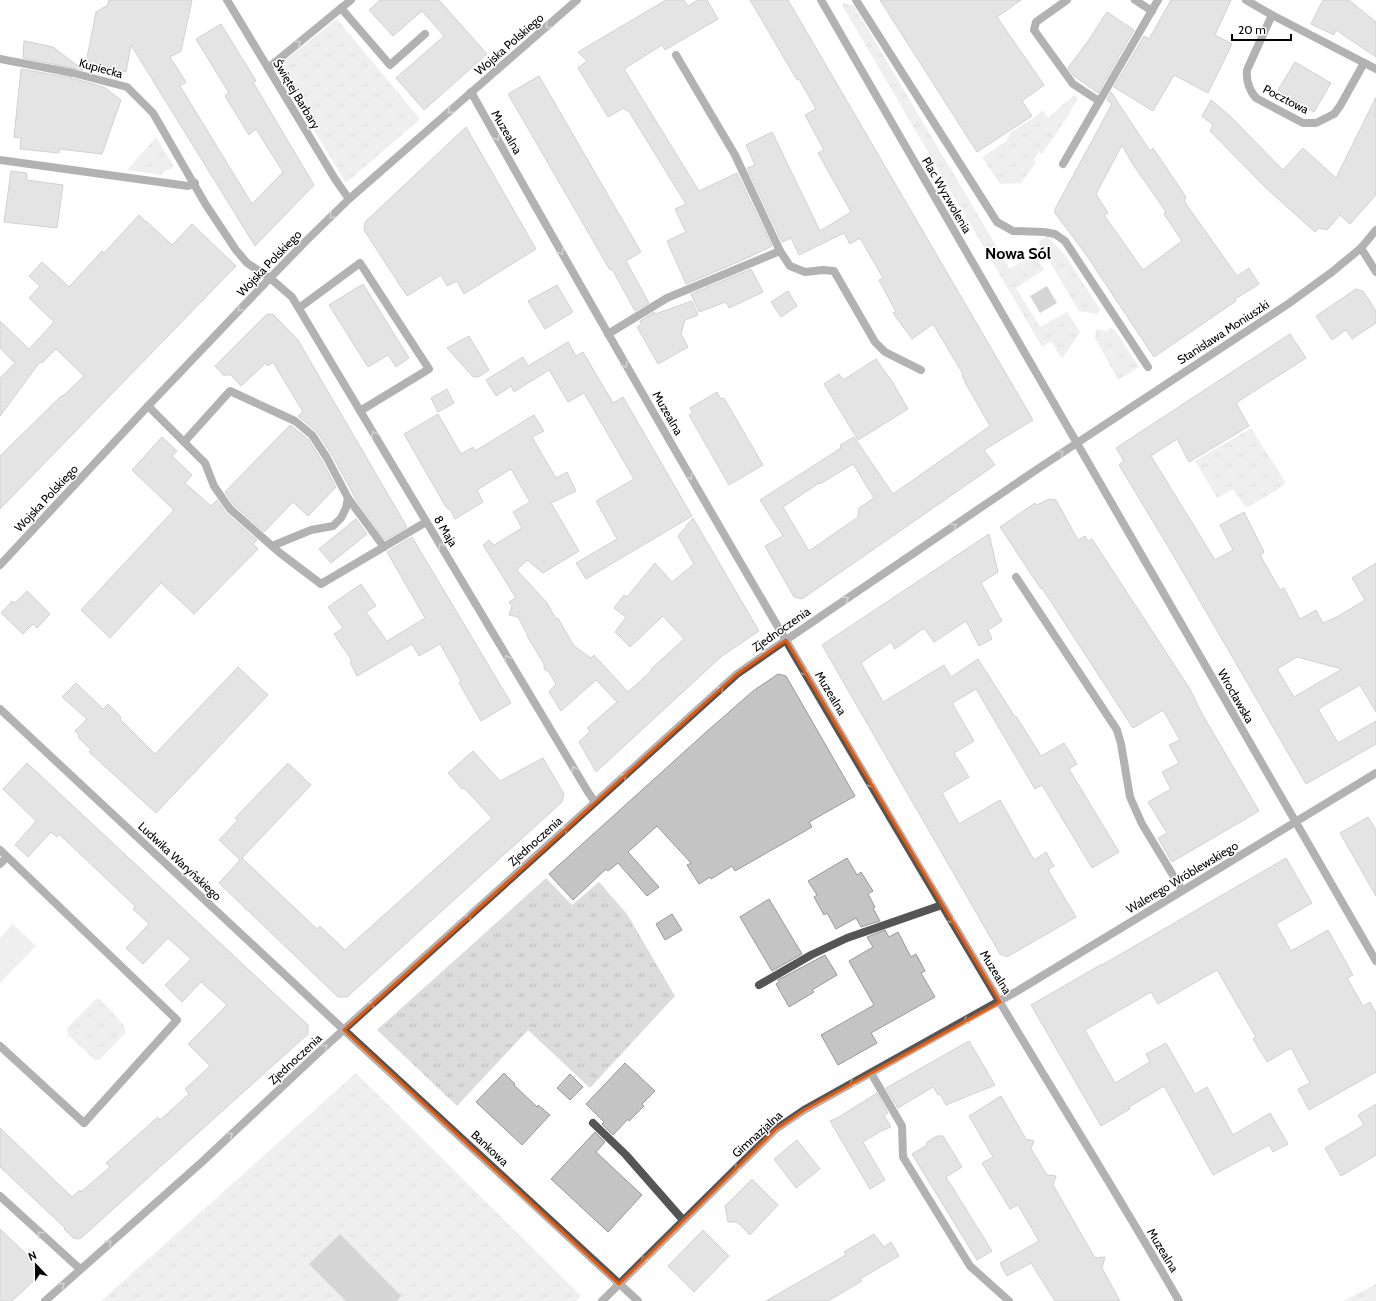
<svg xmlns="http://www.w3.org/2000/svg" width="1376" height="1301" viewBox="0 0 1376 1301" font-family="Cabin,sans-serif">
	<style>
		.grass { fill: url(#grass-tufts) }
		.garden { fill: #dcdcdc }
		.water { fill: #a3a3a3 }
		.building { fill: #c4c4c4; stroke: #999; fill-rule: evenodd }
		.lines { fill: none; stroke-linecap: round; stroke-linejoin: round }
		.service { stroke: #555; stroke-width: 8 }
		.pedestrian { stroke: #555; stroke-width: 8 }
		.minor { stroke: #555; stroke-width: 8 }
		.tertiary { stroke: #555; stroke-width: 8 }
		.oneway { stroke: #999 }
		.marked { fill: none; stroke: #e8590c; stroke-width: 3; stroke-linejoin: round }
		.labels { text-anchor: middle; dominant-baseline: central; stroke-width: 3; stroke-linejoin: round; paint-order: stroke }
		.street-label { font-size: 12px; fill: #000; stroke: #fff }
		.district-label { font-size: 16px; font-weight: bold; fill: #000; stroke: #fff }
	</style>
	<defs>
		<pattern id="grass-tufts" width="24" height="20" patternUnits="userSpaceOnUse"><rect width="24" height="20" fill="#dcdcdc"/><path d="M3 7l-1-3M5 7V3M7 7l1-3M15 17l-1-3M17 17v-4M19 17l1-3" fill="none" stroke="#bbb"/></pattern>
	</defs>
	<rect width="100%" height="100%" fill="#fff"/>
	<g class="grass">
		<path d="M844 3 854 6 1010 269 1035 254 1044 270 1016 288 1040 327 1067 312 1080 332 1062 359 1051 341 1042 347 842 5Z"/>
		<path d="M337 19 420 119 346 183 276 67Z"/>
		<path d="M1074 95 1078 99 1069 112 1070 113 1042 154 1039 152 1034 160 1036 162 1021 183 1000 184 982 157 1006 141 1011 132 1032 119 1043 110 1048 118Z"/>
		<path d="M156 137 174 166 170 169 165 171 162 175 127 170Z"/>
		<path d="M1047 236 1065 255 1100 309 1097 314 1079 311 1038 242Z"/>
		<path d="M1109 328 1114 329 1139 367 1118 380 1095 338 1096 329 1108 331Z"/>
		<path d="M1251 428 1286 483 1279 488 1277 490 1246 508 1233 489 1217 498 1195 461Z"/>
		<path d="M546 878 572 905 599 882 627 914 675 996 590 1088 528 1030 457 1106 377 1030Z"/>
		<path d="M96 999H100L123 1024 126 1032 100 1060H95L68 1035 67 1028Z"/>
		<path d="M356 1073 581 1296 576 1301H101Z"/>
		<path d="M1376 1284V1301H1343Z"/>
	</g>
	<path class="garden" d="M13 924 36 946 0 983V938Z"/>
	<g class="water">
		<path d="M1047 286 1057 303 1040 313 1030 296Z"/>
		<path d="M340 1234 401 1296 397 1301H346L309 1264Z"/>
	</g>
	<g class="building">
		<path d="M109 0H192L181 51 170 57 186 82 180 86 252 204 283 172 256 129 249 135 225 96 229 93 196 39 221 24 256 81 253 82 314 185 255 246 131 45 126 72 86 63 96 12 108 5Z"/>
		<path d="M380 0H439L487 54 424 110 396 78 444 36 422 11 393 36 369 10Z"/>
		<path d="M666 0H684L688 6 698 0H707L718 19 665 50 662 45 624 69 699 191 737 173 772 246 745 259 686 284 667 241 686 232 675 209 686 204 628 110 626 111 624 108 608 117 578 68 587 61 578 52Z"/>
		<path d="M750 0H788L1033 420 984 450 995 465 802 599 794 597 765 546 783 536 760 500 841 448 840 445 854 437 893 494 990 426 966 384 962 375 963 374 933 324 912 339 893 313 896 312 879 280 883 278 860 238 850 244 844 233 799 255 791 238 782 242 747 168 755 165 746 145 772 132 820 231 851 212 818 153 824 150 805 115 816 109 799 79 797 80ZM853 464 874 498 859 508 858 517 809 551 783 507 819 483 820 484Z"/>
		<path d="M880 0H1021L997 17 1044 85 1022 101 1032 116 977 152Z"/>
		<path d="M1171 0H1231L1215 35 1232 44 1208 93 1174 75 1153 111 1114 87 1144 36 1149 39Z"/>
		<path d="M1323 0H1349L1376 22V57L1336 30 1334 35 1311 24Z"/>
		<path d="M1107 12 1134 30 1098 93 1074 76 1068 68 1088 41Z"/>
		<path d="M24 41 53 47 83 70 23 58Z"/>
		<path d="M1295 62 1331 83 1314 112 1278 90Z"/>
		<path d="M21 69 72 78 104 87 121 100 102 154 59 149V153L20 149 21 138 14 137Z"/>
		<path d="M539 76 641 252 626 261 649 303 635 311 612 269 610 270 508 94Z"/>
		<path d="M1111 92 1150 151 1153 148 1186 197 1184 201 1237 276 1249 268 1259 284 1235 299 1236 301 1154 357 1085 253 1055 213V209L1112 104 1107 100ZM1122 145 1132 163 1166 212 1164 214 1182 241 1143 270 1104 215 1108 213 1096 194Z"/>
		<path d="M1376 97V195L1350 224 1340 215 1327 230 1319 228 1315 232 1266 188 1210 131 1213 125 1202 116 1211 100 1230 116 1283 170 1303 148 1336 178Z"/>
		<path d="M466 127 536 249 464 294 457 281 447 286 441 275 407 296 364 230 365 222Z"/>
		<path d="M11 171 27 173V180L63 185 57 228 4 222Z"/>
		<path d="M139 215 146 222V221L172 245 192 224 236 266 0 509V456L61 396H63L84 376 56 349 42 363 40 362 0 416V378L15 363 0 348V321L29 349 54 322 29 298 40 286 29 276 42 262 52 271V273L53 272 69 287 102 251 104 253Z"/>
		<path d="M751 269 763 292 729 308 726 302 699 312 691 294Z"/>
		<path d="M363 284 409 358 396 367 388 355 368 367 329 305Z"/>
		<path d="M557 285 573 312 545 329 528 301Z"/>
		<path d="M1356 289 1363 291 1376 311V323L1352 339 1346 330 1332 340 1316 316Z"/>
		<path d="M788 291 797 306 781 317 771 302Z"/>
		<path d="M692 301 698 315 685 320 681 334 688 347 658 364 637 327 642 324 640 321 654 312 655 314Z"/>
		<path d="M267 314 274 315 299 341V342L407 527 385 540 357 501 332 455 317 432 298 416 303 412 273 362 268 366 266 363 241 386 231 375H223L215 366Z"/>
		<path d="M1290 334 1306 358 1236 403 1249 426 1189 462 1177 439 1151 456 1215 560 1233 550 1220 525 1244 512 1264 552 1260 555 1280 590 1284 588 1300 619 1316 610 1323 623 1337 617 1365 600 1352 578 1376 563V712L1360 685 1318 709 1338 743 1376 721V744L1306 784 1172 553 1119 465 1124 461 1116 448ZM1297 657 1342 669 1294 697 1277 669Z"/>
		<path d="M469 336 489 370 478 377H473L447 348Z"/>
		<path d="M568 342 576 356 583 352 613 403 623 397 692 516 586 579 576 563 617 539 596 501 634 479 584 393 568 402 549 370 514 392 511 386 496 396 486 380 523 357 528 366Z"/>
		<path d="M876 359 893 383 908 409 858 440 824 384 839 374 843 380Z"/>
		<path d="M447 389 454 403 438 412 431 398Z"/>
		<path d="M717 392 721 399 724 398 763 465 729 485 689 415 693 413 690 408Z"/>
		<path d="M438 414 461 454 473 447 475 451 534 415 544 431 532 437 556 478 567 472 576 491 551 503 579 551 543 573 527 560 517 570 547 603 556 619 558 618 574 646 591 658 594 655 628 692 652 670 651 669 684 639 663 616 630 647 615 632 626 617 614 608 624 595 627 597 655 563 672 582 694 564 678 536 693 518 759 631 722 656 596 772 579 742 590 731 587 728 617 702 596 680 561 711 549 692 556 684 549 672 544 669V664L527 636H528L518 617 509 615 512 606 509 602 516 598 483 545 489 540 494 545 522 528 513 512 530 502 511 469 477 490 483 502 455 519 451 511 446 507 404 434Z"/>
		<path d="M290 425 308 439 322 461 336 487 308 516 293 502 264 532 234 505 225 492Z"/>
		<path d="M162 437 177 451 172 456 192 475 185 483 211 506 217 500 226 513 257 540 253 544 258 549 194 614 161 583 110 638 81 610 174 510 132 470Z"/>
		<path d="M1049 499 1056 500 1078 540 1085 536 1088 541 1092 539 1190 689 1201 712 1259 811 1172 862 1158 838 1167 833 1148 802 1171 789 1162 772 1179 763 1169 745 1180 740 1163 710 1133 728 1042 588 1041 589 1000 527 1035 503 1037 505Z"/>
		<path d="M356 519 367 534 331 563 319 549Z"/>
		<path d="M989 534 998 572 981 583 1002 621 988 630 992 639 979 646 966 621 934 642 924 628 895 649 891 642 861 663 883 702 944 665 951 677 978 659 1015 717 1016 716 1041 756 1064 743 1077 764 1069 769 1119 852 1092 868 1042 785 1035 789 976 689 952 703 974 741 954 753 969 777 942 793 959 824 1000 800 1034 860 1046 852 1054 866 1048 870 1076 917 1007 957 1000 954 822 645Z"/>
		<path d="M412 537 511 703 481 721 459 683 461 681 440 644 419 656 412 644 357 676 350 662 352 661 334 634 343 628 328 607 361 584 376 606 366 612 387 641 425 618 387 552Z"/>
		<path d="M27 591 50 614 37 628 33 624 23 634 1 613 12 601 15 603Z"/>
		<path d="M238 667 268 695 156 813 89 752 91 750 78 737 79 735 75 731 87 719 62 697 76 683 103 709 108 704 121 717 120 719 155 754Z"/>
		<path d="M778 674 786 676 855 796 809 822 812 827 735 871 732 866 711 879 710 877 699 884 687 865 691 863 657 826 628 852 659 887 647 896 618 863 608 871 606 869 573 900 549 874 705 733 753 691Z"/>
		<path d="M473 751 500 781 543 758 564 794 562 802 347 997H338L219 883 240 860 219 840 238 820 235 818 288 763 311 785 242 858 317 929 320 926 345 950 492 818 464 788 462 789 448 773Z"/>
		<path d="M27 763 308 1025V1034L80 1239 73 1238 64 1229 65 1228 0 1167V1128L72 1197 80 1190 81 1192 110 1167 106 1163 158 1117 160 1120 189 1094 185 1089 210 1066 188 1044 227 1005 201 982 182 1002 165 985 191 959 168 938 143 964 126 948 149 924 133 909 135 906 59 834 57 837 51 832 28 857 15 845 36 821 3 789Z"/>
		<path d="M1368 817 1376 830V896L1340 833Z"/>
		<path d="M847 858 857 875 861 872 873 891 868 894 875 907 873 908 880 921 861 927 856 918 836 929 827 913 824 915 814 897 817 895 808 881Z"/>
		<path d="M1286 858 1312 903 1276 924 1291 951 1328 930 1353 975 1347 978 1363 1006 1370 1002 1376 1013V1072L1309 1110 1298 1089 1310 1083 1291 1048 1267 1062 1253 1039 1256 1037 1217 970 1158 1004 1151 992 1085 1030 1115 1083 1150 1062 1146 1054 1166 1043 1195 1094 1207 1087 1233 1135 1270 1113 1288 1144 1273 1152 1269 1145 1213 1175 1164 1086 1129 1107 1130 1109 1101 1126 1031 1005 1102 964V965Z"/>
		<path d="M769 899 802 954 772 971 740 917Z"/>
		<path d="M672 914 682 930 665 940 656 924Z"/>
		<path d="M885 930 889 937 898 932 911 957 916 954 925 971 921 973 935 997 871 1033 877 1043 838 1065 821 1035 874 1005 849 961 873 947 867 937Z"/>
		<path d="M825 955 837 975 812 990 814 992 789 1007 776 984 779 982 778 980Z"/>
		<path d="M969 1041 995 1085 946 1105 940 1094 938 1095 933 1087 898 1108 886 1088Z"/>
		<path d="M625 1063 655 1091 642 1104 644 1106 629 1121 628 1119 613 1135 602 1124 604 1122 586 1104Z"/>
		<path d="M504 1073 515 1084 514 1085 537 1107 538 1105 550 1115 522 1145 476 1102Z"/>
		<path d="M570 1074 583 1087 570 1100 557 1088Z"/>
		<path d="M877 1093 888 1113 884 1116 891 1127 881 1131 863 1142 885 1180 870 1189 830 1121 839 1117Z"/>
		<path d="M1001 1096 1026 1139 1034 1141 1031 1149 1047 1175 1056 1176 1053 1185 1095 1258 1105 1257 1102 1268 1120 1301H1055L1031 1263 1007 1276 1000 1263 1039 1241 1018 1205 1010 1209 982 1163 993 1157 969 1116Z"/>
		<path d="M1376 1104V1155L1341 1176 1325 1148 1364 1125 1358 1115Z"/>
		<path d="M595 1132 605 1142 596 1152 642 1195 608 1232 551 1179Z"/>
		<path d="M937 1136H943L962 1167 946 1177 992 1251 977 1260 912 1154 927 1145 926 1143Z"/>
		<path d="M797 1140 820 1169 796 1188 774 1159Z"/>
		<path d="M752 1179 778 1205 750 1235 737 1222H728L725 1206Z"/>
		<path d="M0 1229 40 1267V1275L12 1301H0Z"/>
		<path d="M703 1230 729 1256 694 1292 668 1266Z"/>
		<path d="M874 1234 884 1247 891 1242 899 1256 860 1279 862 1281 828 1301H766L846 1255 844 1252Z"/>
	</g>
	<g class="lines">
		<g class="service">
			<path d="M1067 0 1036 22 1034 30 1073 84 1099 101"/>
			<path d="M1135 0 1152 11"/>
			<path d="M341 8 390 65 425 34"/>
			<path d="M0 59 73 73"/>
			<path d="M0 160 188 186 195 183"/>
			<path d="M780 251 790 266 805 272 823 270 834 271 875 342 885 352 921 370"/>
			<path d="M299 308 360 263 429 369 360 411"/>
			<path d="M608 334 667 298 780 251 735 155 676 55"/>
			<path d="M148 406 205 463 214 486 230 509 280 553 321 584 426 522"/>
			<path d="M184 442 230 391 295 421 312 435 327 458 348 498 346 508 341 518 333 526 311 530 272 546"/>
			<path d="M348 498 384 547"/>
			<path d="M1016 577 1117 730 1121 744 1130 797 1142 824 1182 890"/>
			<path d="M0 850 177 1020 84 1123 0 1046"/>
			<path d="M0 864 7 857"/>
			<path d="M759 985 811 955 847 938 942 905"/>
			<path d="M871 1073 902 1126 903 1157 970 1266 1009 1301"/>
			<path d="M593 1123 626 1155 683 1220"/>
		</g>
		<path class="pedestrian" d="M856 0 997 222 1013 231 1044 232 1055 234 1065 241 1148 367"/>
		<g class="minor">
			<path d="M227 0 335 179 349 199"/>
			<path d="M1246 0 1272 15 1376 69"/>
			<path d="M1272 15 1247 70C1246 81 1249 90 1256 98L1303 123H1316L1334 114 1340 106 1364 63"/>
			<path d="M268 68 351 0"/>
			<path d="M73 73 127 87 153 113 206 205 236 250 247 263 270 278 292 297 588 792 595 802"/>
			<path d="M471 92C642 397 819 699 998 999 1058 1100 1121 1199 1179 1301"/>
			<path d="M1063 164 1158 0"/>
			<path d="M1361 248 1376 272"/>
			<path d="M344 1030 638 1301"/>
			<path d="M0 1196 80 1269"/>
			<path d="M602 1301 776 1129 804 1110 1019 990 1376 773"/>
		</g>
		<g class="tertiary">
			<path d="M821 0 1376 961"/>
			<path d="M0 565 148 406 270 278 307 240 349 199 577 0"/>
			<path d="M0 709 344 1030"/>
			<path d="M45 1301 202 1162 318 1053 737 674 786 640 1039 468 1288 304 1332 272 1361 248 1376 230"/>
		</g>
	</g>
	<defs><path id="oneway-chevron" d="M-2-3.5L2.5 0L-2 3.5" fill="none" stroke-width="1.6" stroke-linecap="round" stroke-linejoin="round"/></defs>
	<g class="oneway">
		<use href="#oneway-chevron" transform="translate(548 26) rotate(139)"/>
		<use href="#oneway-chevron" transform="translate(298 43) rotate(-39)"/>
		<use href="#oneway-chevron" transform="translate(450 111) rotate(139)"/>
		<use href="#oneway-chevron" transform="translate(497 138) rotate(60)"/>
		<use href="#oneway-chevron" transform="translate(332 216) rotate(136)"/>
		<use href="#oneway-chevron" transform="translate(561 252) rotate(60)"/>
		<use href="#oneway-chevron" transform="translate(240 309) rotate(133)"/>
		<use href="#oneway-chevron" transform="translate(625 365) rotate(60)"/>
		<use href="#oneway-chevron" transform="translate(374 434) rotate(-121)"/>
		<use href="#oneway-chevron" transform="translate(1061 453) rotate(-34)"/>
		<use href="#oneway-chevron" transform="translate(690 477) rotate(60)"/>
		<use href="#oneway-chevron" transform="translate(954 526) rotate(-34)"/>
		<use href="#oneway-chevron" transform="translate(441 546) rotate(-121)"/>
		<use href="#oneway-chevron" transform="translate(846 599) rotate(-34)"/>
		<use href="#oneway-chevron" transform="translate(507 658) rotate(-121)"/>
		<use href="#oneway-chevron" transform="translate(805 673) rotate(59)"/>
		<use href="#oneway-chevron" transform="translate(721 689) rotate(-42)"/>
		<use href="#oneway-chevron" transform="translate(574 769) rotate(-121)"/>
		<use href="#oneway-chevron" transform="translate(624 776) rotate(-42)"/>
		<use href="#oneway-chevron" transform="translate(871 785) rotate(59)"/>
		<use href="#oneway-chevron" transform="translate(565 829) rotate(-42)"/>
		<use href="#oneway-chevron" transform="translate(469 917) rotate(-42)"/>
		<use href="#oneway-chevron" transform="translate(952 921) rotate(59)"/>
		<use href="#oneway-chevron" transform="translate(372 1004) rotate(-42)"/>
		<use href="#oneway-chevron" transform="translate(966 1021) rotate(151)"/>
		<use href="#oneway-chevron" transform="translate(325 1047) rotate(-42)"/>
		<use href="#oneway-chevron" transform="translate(852 1083) rotate(151)"/>
		<use href="#oneway-chevron" transform="translate(230 1135) rotate(-43)"/>
		<use href="#oneway-chevron" transform="translate(737 1168) rotate(135)"/>
		<use href="#oneway-chevron" transform="translate(40 1234) rotate(-137)"/>
		<use href="#oneway-chevron" transform="translate(109 1243) rotate(-41)"/>
		<use href="#oneway-chevron" transform="translate(644 1259) rotate(135)"/>
		<use href="#oneway-chevron" transform="translate(62 1285) rotate(-42)"/>
	</g>
	<path d="M0 0H1376V1301H0ZM786 640 1000 1002 804 1110 776 1129 619 1284 344 1030 737 674Z" fill="#fff" fill-opacity=".55" fill-rule="evenodd"/>
	<path class="marked" d="M786 640 1000 1002 804 1110 776 1129 619 1284 344 1030 737 674Z"/>
	<g class="labels">
		<g class="street-label">
			<text transform="translate(509 44) rotate(-41)">Wojska Polskiego</text>
			<text transform="translate(101 68) rotate(15)">Kupiecka</text>
			<text transform="translate(297 94) rotate(59)">Świętej Barbary</text>
			<text transform="translate(1286 99) rotate(27)">Pocztowa</text>
			<text transform="translate(507 132) rotate(60)">Muzealna</text>
			<text transform="translate(947 195) rotate(60)">Plac Wyzwolenia</text>
			<text transform="translate(269 263) rotate(-46)">Wojska Polskiego</text>
			<text transform="translate(1223 332) rotate(-33)">Stanisława Moniuszki</text>
			<text transform="translate(668 413) rotate(60)">Muzealna</text>
			<text transform="translate(46 498) rotate(-47)">Wojska Polskiego</text>
			<text transform="translate(446 531) rotate(59)">8 Maja</text>
			<text transform="translate(781 629) rotate(-35)">Zjednoczenia</text>
			<text transform="translate(831 693) rotate(59)">Muzealna</text>
			<text transform="translate(1236 696) rotate(60)">Wrocławska</text>
			<text transform="translate(535 841) rotate(-42)">Zjednoczenia</text>
			<text transform="translate(180 861) rotate(43)">Ludwika Waryńskiego</text>
			<text transform="translate(1182 877) rotate(-31)">Walerego Wróblewskiego</text>
			<text transform="translate(996 972) rotate(59)">Muzealna</text>
			<text transform="translate(295 1059) rotate(-43)">Zjednoczenia</text>
			<text transform="translate(757 1134) rotate(-42)">Gimnazjalna</text>
			<text transform="translate(490 1148) rotate(43)">Bankowa</text>
			<text transform="translate(1163 1250) rotate(59)">Muzealna</text>
		</g>
		<g class="district-label">
			<text x="1018" y="253">Nowa Sól</text>
		</g>
	</g>
	<g transform="translate(36 1265) rotate(338)" stroke="#ffffff" stroke-width="3" paint-order="stroke">
	<path d="M0-3L7 15L0 10L-7 15Z" fill="#000000"/>
	<text y="-6" font-size="11" font-weight="bold" text-anchor="middle" fill="#000000">N</text>
	</g>
	<path d="M1232 34v6h59v-6" fill="none" stroke="#000000" stroke-width="2"/>
	<text x="1238" y="34" font-size="12" fill="#000000" stroke="#ffffff" stroke-width="3" paint-order="stroke">20 m</text>
</svg>
